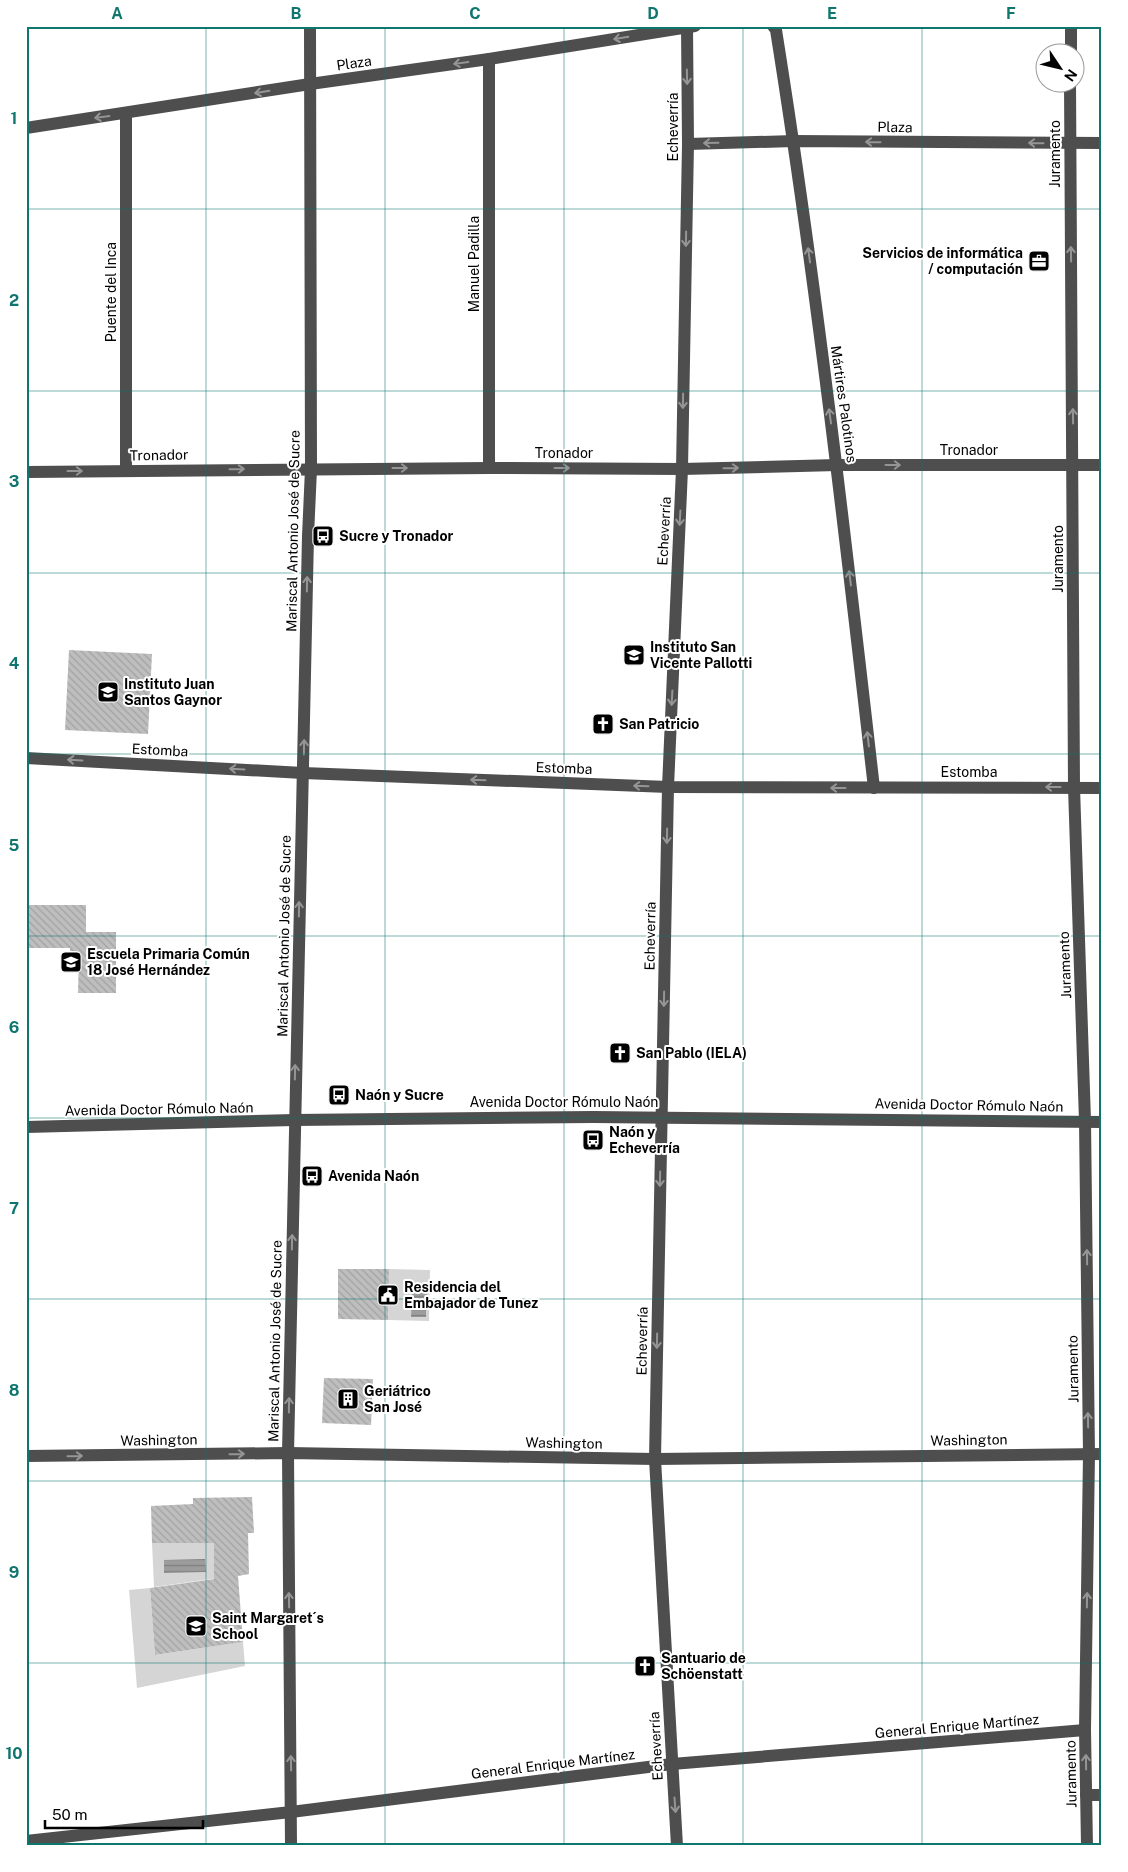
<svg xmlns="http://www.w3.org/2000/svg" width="1128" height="1872" viewBox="0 0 1128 1872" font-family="'Public Sans',sans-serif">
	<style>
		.garden { fill: #d5d5d5; fill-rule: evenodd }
		.water { fill: url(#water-rules) }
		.building { fill: url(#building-back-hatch) }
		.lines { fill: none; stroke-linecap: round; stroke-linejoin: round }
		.minor { stroke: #4e4e4e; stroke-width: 12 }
		.oneway { stroke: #959595 }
		.grid { fill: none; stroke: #0f766e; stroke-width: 1; stroke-opacity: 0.55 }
		.labels { text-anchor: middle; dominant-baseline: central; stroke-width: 4; stroke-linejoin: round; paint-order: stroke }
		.street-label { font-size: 14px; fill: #000; stroke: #fff }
		.poi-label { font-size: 14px; font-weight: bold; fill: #000; stroke: #fff; text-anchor: start }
		.neatline { fill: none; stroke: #0f766e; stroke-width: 2 }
		.grid-label { font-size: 16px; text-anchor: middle; font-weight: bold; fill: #0f766e }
	</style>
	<defs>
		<pattern id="water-rules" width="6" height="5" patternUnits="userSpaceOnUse" patternTransform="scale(1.25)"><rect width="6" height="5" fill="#9c9c9c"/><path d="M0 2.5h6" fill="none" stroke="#7d7d7d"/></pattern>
		<pattern id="building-back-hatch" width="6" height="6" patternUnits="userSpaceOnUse" patternTransform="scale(1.25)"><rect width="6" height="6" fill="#bebebe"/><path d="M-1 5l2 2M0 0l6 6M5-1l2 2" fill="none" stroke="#a2a2a2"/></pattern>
	</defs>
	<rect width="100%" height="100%" fill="#fff"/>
	<g class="garden">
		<path d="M389 1269 430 1270 429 1321 388 1320ZM412 1289H418L417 1293H427L426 1317H411Z"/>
		<path d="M152 1543H214L218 1578 154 1587Z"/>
		<path d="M150 1588 155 1655 243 1642 245 1666 137 1688 129 1590Z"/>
	</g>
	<g class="water">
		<path d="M412 1289H418V1293H427L426 1317H411Z"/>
		<path d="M205 1559 206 1572 164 1573V1560Z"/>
	</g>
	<g class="building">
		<path d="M69 650 152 654 148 734 65 730Z"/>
		<path d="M26 905H86V932H116V993H78L79 952 70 951V948H26Z"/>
		<path d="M338 1269H389L388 1320 338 1319Z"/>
		<path d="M324 1378 373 1379 371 1425 322 1423Z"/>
		<path d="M252 1497 254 1533H248L249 1574 238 1576 243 1642 155 1655 150 1588 214 1579V1543H152L151 1506 193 1504V1498Z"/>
	</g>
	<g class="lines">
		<g class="minor">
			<path d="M773 26 776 30C816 281 845 534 874 788"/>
			<path d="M1071 52V26"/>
			<path d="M1070 82 1074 787 1085 1121 1089 1454 1085 1730 1087 1846"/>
			<path d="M26 128 310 84 489 59 695 26"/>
			<path d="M688 144 794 141 1102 143"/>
			<path d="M489 468V59"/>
			<path d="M126 471V113"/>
			<path d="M26 472 489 468 682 469 837 465H1102"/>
			<path d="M26 758 303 773 668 787 1102 788"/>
			<path d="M26 1127 294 1120 593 1117 1102 1122"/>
			<path d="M26 1456 288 1453 655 1459 1102 1454"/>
			<path d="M1086 1795H1102"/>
			<path d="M26 1841 291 1812 672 1764 1085 1730"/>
			<path d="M291 1846 288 1453 308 536 311 469 310 26"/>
			<path d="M677 1846 655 1459 668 787 682 469 688 144 687 26"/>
		</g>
	</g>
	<defs><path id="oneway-shaft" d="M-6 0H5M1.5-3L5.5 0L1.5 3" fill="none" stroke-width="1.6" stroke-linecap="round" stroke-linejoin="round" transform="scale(1.25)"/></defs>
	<g class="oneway">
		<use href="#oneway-shaft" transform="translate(621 38) rotate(171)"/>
		<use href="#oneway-shaft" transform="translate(461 63) rotate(172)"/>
		<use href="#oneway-shaft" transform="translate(687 77) rotate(89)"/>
		<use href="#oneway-shaft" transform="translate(262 92) rotate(171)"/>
		<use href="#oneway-shaft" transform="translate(102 117) rotate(172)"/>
		<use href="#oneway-shaft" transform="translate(873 142) rotate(-179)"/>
		<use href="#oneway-shaft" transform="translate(711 143) rotate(179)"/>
		<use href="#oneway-shaft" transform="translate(1036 143) rotate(-179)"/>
		<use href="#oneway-shaft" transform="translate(686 239) rotate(91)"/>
		<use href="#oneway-shaft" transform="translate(1071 254) rotate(-91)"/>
		<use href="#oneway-shaft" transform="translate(809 255) rotate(-98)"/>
		<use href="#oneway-shaft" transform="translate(683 401) rotate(91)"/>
		<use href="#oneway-shaft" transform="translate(830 416) rotate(-98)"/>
		<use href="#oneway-shaft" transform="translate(1073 416) rotate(-91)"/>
		<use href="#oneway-shaft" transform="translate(893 465)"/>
		<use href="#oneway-shaft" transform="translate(400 468)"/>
		<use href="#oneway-shaft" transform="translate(562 468)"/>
		<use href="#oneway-shaft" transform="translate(731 468) rotate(-1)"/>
		<use href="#oneway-shaft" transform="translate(237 469) rotate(-1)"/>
		<use href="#oneway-shaft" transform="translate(75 471)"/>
		<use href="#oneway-shaft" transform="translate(680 518) rotate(93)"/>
		<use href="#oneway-shaft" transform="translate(850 578) rotate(-97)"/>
		<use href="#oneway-shaft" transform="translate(307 584) rotate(-89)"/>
		<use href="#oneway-shaft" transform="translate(672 698) rotate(93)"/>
		<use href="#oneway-shaft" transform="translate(868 739) rotate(-97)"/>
		<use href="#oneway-shaft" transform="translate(304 747) rotate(-89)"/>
		<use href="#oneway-shaft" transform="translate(75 760) rotate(-177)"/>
		<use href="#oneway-shaft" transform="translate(237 769) rotate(-177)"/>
		<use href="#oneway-shaft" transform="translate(478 780) rotate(-178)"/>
		<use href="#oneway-shaft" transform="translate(641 786) rotate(-178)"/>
		<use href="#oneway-shaft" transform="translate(1053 787) rotate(180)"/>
		<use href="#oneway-shaft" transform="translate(838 788) rotate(-180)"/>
		<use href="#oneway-shaft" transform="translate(667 836) rotate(91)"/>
		<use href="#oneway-shaft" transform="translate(299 909) rotate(-89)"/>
		<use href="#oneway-shaft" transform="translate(664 999) rotate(91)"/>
		<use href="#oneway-shaft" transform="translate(295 1072) rotate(-89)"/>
		<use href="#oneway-shaft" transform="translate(660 1179) rotate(91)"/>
		<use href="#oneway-shaft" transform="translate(292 1242) rotate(-89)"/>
		<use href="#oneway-shaft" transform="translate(1087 1257) rotate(-91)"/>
		<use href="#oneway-shaft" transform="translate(657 1341) rotate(91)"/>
		<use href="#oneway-shaft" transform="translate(289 1405) rotate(-89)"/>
		<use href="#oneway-shaft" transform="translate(1088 1420) rotate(-91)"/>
		<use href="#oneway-shaft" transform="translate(237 1454) rotate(-1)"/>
		<use href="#oneway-shaft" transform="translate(75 1456) rotate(-1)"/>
		<use href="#oneway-shaft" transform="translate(289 1600) rotate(-91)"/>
		<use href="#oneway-shaft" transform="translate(1087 1600) rotate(-89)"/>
		<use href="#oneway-shaft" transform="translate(1086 1762) rotate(-91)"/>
		<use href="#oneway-shaft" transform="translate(291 1763) rotate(-91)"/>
		<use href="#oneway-shaft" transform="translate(675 1805) rotate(86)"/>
	</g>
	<path class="grid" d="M206 26V1846M385 26V1846M564 26V1846M743 26V1846M922 26V1846M26 209H1102M26 391H1102M26 573H1102M26 754H1102M26 936H1102M26 1118H1102M26 1299H1102M26 1481H1102M26 1663H1102"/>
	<defs>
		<g id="office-square" transform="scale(1.125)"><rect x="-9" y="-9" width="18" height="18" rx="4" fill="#000" stroke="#fff"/><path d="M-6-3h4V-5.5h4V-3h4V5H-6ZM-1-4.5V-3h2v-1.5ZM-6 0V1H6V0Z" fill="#fff"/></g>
		<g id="bus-square" transform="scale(1.125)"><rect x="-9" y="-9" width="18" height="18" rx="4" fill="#000" stroke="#fff"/><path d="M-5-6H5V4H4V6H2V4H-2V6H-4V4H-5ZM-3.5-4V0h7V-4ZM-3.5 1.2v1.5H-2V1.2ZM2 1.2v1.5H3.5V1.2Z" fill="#fff"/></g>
		<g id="school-square" transform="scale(1.125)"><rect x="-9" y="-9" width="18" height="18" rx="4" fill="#000" stroke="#fff"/><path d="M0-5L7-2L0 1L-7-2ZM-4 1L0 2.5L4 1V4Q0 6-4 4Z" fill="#fff"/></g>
		<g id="church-square" transform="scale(1.125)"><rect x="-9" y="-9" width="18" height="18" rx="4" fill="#000" stroke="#fff"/><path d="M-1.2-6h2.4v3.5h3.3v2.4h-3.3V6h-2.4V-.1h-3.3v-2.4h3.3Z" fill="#fff"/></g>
		<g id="civic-square" transform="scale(1.125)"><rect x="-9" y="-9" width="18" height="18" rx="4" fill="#000" stroke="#fff"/><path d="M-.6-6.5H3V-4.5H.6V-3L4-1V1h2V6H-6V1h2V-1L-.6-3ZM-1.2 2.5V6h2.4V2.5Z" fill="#fff"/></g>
		<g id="building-square" transform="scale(1.125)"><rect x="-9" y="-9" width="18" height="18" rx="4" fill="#000" stroke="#fff"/><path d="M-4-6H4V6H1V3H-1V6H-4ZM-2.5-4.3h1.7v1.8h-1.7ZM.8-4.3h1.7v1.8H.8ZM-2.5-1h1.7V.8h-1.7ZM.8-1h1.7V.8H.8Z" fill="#fff"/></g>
	</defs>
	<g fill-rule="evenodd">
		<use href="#office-square" x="1039" y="261"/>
		<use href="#bus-square" x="323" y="536"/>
		<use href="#school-square" x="634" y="655"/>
		<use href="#school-square" x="108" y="692"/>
		<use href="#church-square" x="603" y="724"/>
		<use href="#school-square" x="71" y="962"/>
		<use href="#church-square" x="620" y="1053"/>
		<use href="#bus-square" x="339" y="1095"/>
		<use href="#bus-square" x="593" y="1140"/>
		<use href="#bus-square" x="312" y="1176"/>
		<use href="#civic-square" x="388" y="1295"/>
		<use href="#building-square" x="348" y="1399"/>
		<use href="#school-square" x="196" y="1626"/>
		<use href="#church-square" x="645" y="1666"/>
	</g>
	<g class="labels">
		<g class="street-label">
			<text transform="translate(354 63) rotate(-8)">Plaza</text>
			<text transform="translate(673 127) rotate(-90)">Echeverría</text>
			<text transform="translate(895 127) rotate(1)">Plaza</text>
			<text transform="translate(1055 154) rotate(-90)">Juramento</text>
			<text transform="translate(474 264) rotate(-90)">Manuel Padilla</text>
			<text transform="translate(111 292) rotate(-90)">Puente del Inca</text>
			<text transform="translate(844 404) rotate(82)">Mártires Palotinos</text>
			<text x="969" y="450">Tronador</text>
			<text x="564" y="453">Tronador</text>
			<text transform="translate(159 455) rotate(-1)">Tronador</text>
			<text transform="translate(293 531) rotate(-89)">Mariscal Antonio José de Sucre</text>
			<text transform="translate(664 531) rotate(-87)">Echeverría</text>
			<text transform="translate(1058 559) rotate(-90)">Juramento</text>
			<text transform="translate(160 750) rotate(3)">Estomba</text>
			<text transform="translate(564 768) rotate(2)">Estomba</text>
			<text x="969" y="772">Estomba</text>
			<text transform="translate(284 936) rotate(-89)">Mariscal Antonio José de Sucre</text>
			<text transform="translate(650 936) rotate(-89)">Echeverría</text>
			<text transform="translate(1065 965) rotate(-92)">Juramento</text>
			<text x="564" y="1102">Avenida Doctor Rómulo Naón</text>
			<text transform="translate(969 1105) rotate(1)">Avenida Doctor Rómulo Naón</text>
			<text transform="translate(159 1109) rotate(-1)">Avenida Doctor Rómulo Naón</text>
			<text transform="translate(275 1341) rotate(-89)">Mariscal Antonio José de Sucre</text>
			<text transform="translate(642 1341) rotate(-89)">Echeverría</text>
			<text transform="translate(1073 1369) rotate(-91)">Juramento</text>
			<text transform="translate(159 1440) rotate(-1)">Washington</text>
			<text transform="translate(969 1440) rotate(-1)">Washington</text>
			<text transform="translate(564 1443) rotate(1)">Washington</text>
			<text transform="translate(957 1726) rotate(-5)">General Enrique Martínez</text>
			<text transform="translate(656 1746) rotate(-93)">Echeverría</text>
			<text transform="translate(553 1764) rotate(-7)">General Enrique Martínez</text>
			<text transform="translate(1071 1774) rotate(-91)">Juramento</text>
		</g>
		<g class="poi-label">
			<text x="1023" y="253" text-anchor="end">Servicios de informática<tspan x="1023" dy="16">/ computación</tspan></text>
			<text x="339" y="536">Sucre y Tronador</text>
			<text x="650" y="647">Instituto San<tspan x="650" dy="16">Vicente Pallotti</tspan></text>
			<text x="124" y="684">Instituto Juan<tspan x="124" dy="16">Santos Gaynor</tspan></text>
			<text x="619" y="724">San Patricio</text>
			<text x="87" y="954">Escuela Primaria Común<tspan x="87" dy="16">18 José Hernández</tspan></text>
			<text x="636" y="1053">San Pablo (IELA)</text>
			<text x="355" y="1095">Naón y Sucre</text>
			<text x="609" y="1132">Naón y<tspan x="609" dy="16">Echeverría</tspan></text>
			<text x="328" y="1176">Avenida Naón</text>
			<text x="404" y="1287">Residencia del<tspan x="404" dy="16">Embajador de Tunez</tspan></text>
			<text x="364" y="1391">Geriátrico<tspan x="364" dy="16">San José</tspan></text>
			<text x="212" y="1618">Saint Margaret´s<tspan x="212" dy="16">School</tspan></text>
			<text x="661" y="1658">Santuario de<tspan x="661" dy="16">Schöenstatt</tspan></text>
		</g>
	</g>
	<rect width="1128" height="1872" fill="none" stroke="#ffffff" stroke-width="55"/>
	<g transform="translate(1060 68) rotate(125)"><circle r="24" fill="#ffffff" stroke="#999999"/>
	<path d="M0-4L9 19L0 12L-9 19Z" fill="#000000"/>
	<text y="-8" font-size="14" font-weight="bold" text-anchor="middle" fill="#000000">N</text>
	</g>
	<path d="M45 1820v8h158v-8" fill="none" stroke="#000000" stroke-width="2.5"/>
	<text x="52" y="1820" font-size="15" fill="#000000" stroke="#ffffff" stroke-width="4" paint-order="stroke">50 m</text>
	<rect x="28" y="28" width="1072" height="1816" class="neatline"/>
	<g class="grid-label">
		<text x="117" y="19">A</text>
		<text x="296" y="19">B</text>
		<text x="475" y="19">C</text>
		<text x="653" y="19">D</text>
		<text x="832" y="19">E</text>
		<text x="1011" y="19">F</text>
		<text x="14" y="124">1</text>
		<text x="14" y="306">2</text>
		<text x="14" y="487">3</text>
		<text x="14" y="669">4</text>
		<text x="14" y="851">5</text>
		<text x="14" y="1033">6</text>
		<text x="14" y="1214">7</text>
		<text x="14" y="1396">8</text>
		<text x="14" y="1578">9</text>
		<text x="14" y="1759">10</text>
	</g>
</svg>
